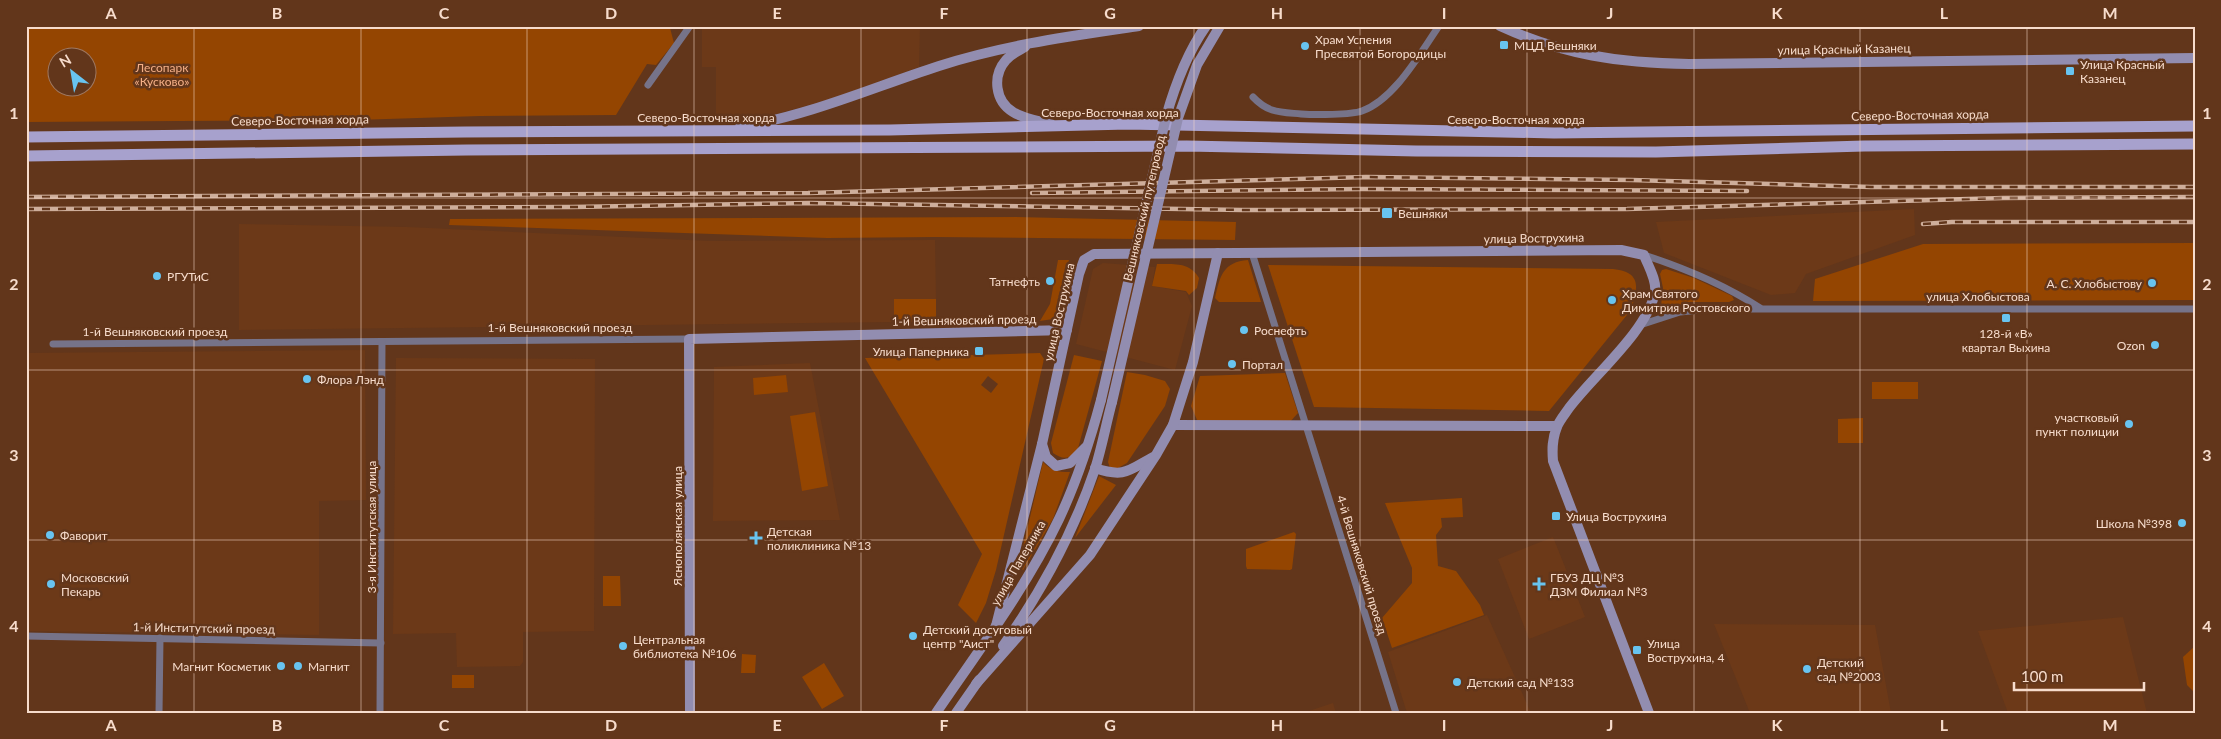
<svg xmlns="http://www.w3.org/2000/svg" width="2221" height="739" viewBox="0 0 2221 739" font-family="Lato,sans-serif">
	<style>
		.built { fill: #6c3918 }
		.green { fill: #944501; fill-rule: evenodd }
		.lines { fill: none; stroke-linecap: round; stroke-linejoin: round }
		.street { stroke: #767389; stroke-width: 7 }
		.secondary { stroke: #928db0; stroke-width: 10 }
		.primary { stroke: #a7a1cd; stroke-width: 11 }
		.rail-casing { stroke: #ceae9b; stroke-width: 4.5 }
		.rail { stroke: #62361b; stroke-width: 2.5; stroke-dasharray: 8; stroke-linecap: butt }
		.secondary-bridge { stroke: #928db0; stroke-width: 10 }
		.grid { fill: none; stroke: #f7dccc; stroke-width: 1; stroke-opacity: 0.55 }
		.poi-dot { fill: #68c4f0; stroke: #62361b; stroke-width: 2 }
		.labels { text-anchor: middle; dominant-baseline: central; stroke-width: 5; stroke-linejoin: round; paint-order: stroke }
		.poi-label { font-size: 12px; fill: #f7dccc; stroke: #62361b; text-anchor: start }
		.street-label { font-size: 12px; fill: #f7dccc; stroke: #62361b }
		.park-label { font-size: 12px; fill: #f4af87; stroke: #62361b }
		.neatline { fill: none; stroke: #f7dccc; stroke-width: 2 }
		.grid-label { font-size: 16px; text-anchor: middle; font-weight: bold; fill: #f7dccc }
	</style>
	<rect width="100%" height="100%" fill="#62361b"/>
	<g class="built">
		<path d="M702 26H920L919 67 835 98 776 114 751 117H716V67H702Z"/>
		<path d="M1914 209 1915 235 1806 274 1795 293 1771 295 1664 253 1656 222Z"/>
		<path d="M239 224 407 227 710 241 935 240 936 299H895L894 322 239 330Z"/>
		<path d="M1103 263 1155 267 1152 286 1186 292 1192 306 1175 370 1076 344 1093 269Z"/>
		<path d="M365 350 366 500 319 501V635L26 631V353Z"/>
		<path d="M396 358 595 359 594 631 523 632V662L520 666 457 667 456 633 393 634Z"/>
		<path d="M810 363 840 520 713 521 714 367Z"/>
		<path d="M1553 537 1585 617 1529 639 1498 559Z"/>
		<path d="M1487 615 1531 713H1407L1388 652Z"/>
		<path d="M2123 617 2147 713H2008L1978 631Z"/>
		<path d="M1714 624 1875 625 1891 713H1750Z"/>
		<path d="M1333 703 1336 713H1303Z"/>
	</g>
	<g class="green">
		<path d="M26 26H671L670 28 674 43 656 65 647 64 616 115 480 116 356 120 26 122ZM58 58H88V88H58Z"/>
		<path d="M1015 217 1236 222 1235 240 935 237 827 238 449 225 450 219Z"/>
		<path d="M2195 243V300L1813 301 1815 279 1923 244Z"/>
		<path d="M1058 260H1069L1056 314 1053 319 1040 321 1050 304Z"/>
		<path d="M1248 260 1261 302H1219L1215 298C1220 276 1223 262 1248 260Z"/>
		<path d="M1157 264C1174 264 1190 262 1199 278L1197 288 1189 295 1186 291 1152 286Z"/>
		<path d="M1268 265 1613 269C1642 272 1638 288 1631 310L1549 411 1314 407Z"/>
		<path d="M1666 269 1694 278 1732 296 1734 300 1729 302H1690L1664 309 1661 306 1663 288 1660 274 1662 270Z"/>
		<rect x="894" y="299" width="42" height="23"/>
		<path d="M1040 353 1044 359 996 570 986 603 976 623 958 605 982 554 865 358ZM988 376 998 384 991 393 981 385Z"/>
		<path d="M1074 355 1102 361 1077 452C1068 459 1063 460 1053 453L1051 443Z"/>
		<path d="M1127 372 1145 375 1165 381 1170 389 1165 406 1127 463 1118 468H1110L1108 462Z"/>
		<path d="M1285 373 1298 413 1289 423 1198 422 1191 406 1200 376Z"/>
		<path d="M786 375 788 392 754 395 753 378Z"/>
		<rect x="1872" y="382" width="46" height="17"/>
		<path d="M815 412 828 486 802 491 790 416Z"/>
		<path d="M1863 418V443H1838V419Z"/>
		<path d="M1043 462C1051 471 1058 472 1070 472L1053 519 1023 570 1020 568 1019 564Z"/>
		<path d="M1099 476 1116 485 1075 538Z"/>
		<path d="M1462 498 1463 517 1441 518 1442 527 1436 535 1438 566 1456 571 1480 605 1484 615 1392 648 1382 618 1412 583V568L1385 503Z"/>
		<path d="M1294 532 1296 534 1292 569 1290 570 1247 569 1246 566V549Z"/>
		<path d="M603 576H620L621 606H603Z"/>
		<path d="M2195 646V693L2187 685 2183 657Z"/>
		<path d="M742 654 756 655 755 673H741Z"/>
		<path d="M824 663 844 696 822 709 802 677Z"/>
		<rect x="452" y="675" width="22" height="13"/>
	</g>
	<g class="lines">
		<g class="street">
			<path d="M648 85 690 26"/>
			<path d="M1253 97C1268 113 1280 112 1301 114 1314 115 1351 115 1362 111 1395 99 1420 53 1439 26"/>
			<path d="M1252 253 1396 713"/>
			<path d="M1644 255C1684 268 1725 285 1760 308"/>
			<path d="M1640 325 1680 312 1711 309H2195"/>
			<path d="M53 344 689 339"/>
			<path d="M26 636 381 643"/>
			<path d="M159 713 160 638"/>
			<path d="M380 713 382 342"/>
		</g>
		<g class="secondary">
			<path d="M1500 26C1563 55 1620 63 1689 64L2195 58"/>
			<path d="M1025 47C1018 51 1011 54 1006 60 992 76 995 101 1013 112 1024 119 1039 121 1051 124"/>
			<path d="M740 127C811 115 871 88 939 66 1004 45 1072 36 1139 26"/>
			<path d="M1173 425 1557 426"/>
			<path d="M1042 444 1046 457 1056 466 1070 463 1086 447"/>
			<path d="M1095 468C1124 478 1128 471 1153 457"/>
			<path d="M996 626 1042 444 1079 274 1084 260 1094 254 1621 250 1644 255C1648 266 1657 280 1655 292 1648 330 1593 376 1569 408 1565 414 1559 421 1557 427 1552 439 1552 449 1553 461L1649 713"/>
			<path d="M1003 646C1041 592 1074 531 1095 469 1102 447 1106 424 1112 402"/>
			<path d="M976 684 1090 555 1156 455 1173 425 1193 362 1218 253"/>
			<path d="M690 713 689 339 1067 330"/>
			<path d="M936 713C979 650 1026 588 1059 519 1077 481 1090 441 1101 400"/>
			<path d="M956 713 979 680"/>
		</g>
		<g class="primary">
			<path d="M26 137 465 132 890 130 1128 124 1554 133 2195 126"/>
			<path d="M26 156 467 150 1187 146 1416 151 1656 152 1864 146 2195 144"/>
		</g>
		<g class="rail-casing">
			<g id="rail">
				<path d="M1032 193 1362 189 1747 191"/>
				<path d="M26 197 808 193 1366 177 1631 180 1871 187H2195"/>
				<path d="M26 209 572 207 810 203 1242 210 1627 209 2003 198 2195 197"/>
				<path d="M1923 224 1952 222H2195"/>
			</g>
		</g>
		<use href="#rail" class="rail"/>
		<g class="secondary-bridge">
			<path d="M1101 400 1166 117C1175 85 1187 53 1206 26"/>
			<path d="M1112 402 1178 118 1197 65 1220 26"/>
		</g>
	</g>
	<path class="grid" d="M194 26V713M361 26V713M527 26V713M694 26V713M861 26V713M1027 26V713M1194 26V713M1360 26V713M1527 26V713M1694 26V713M1860 26V713M2027 26V713M26 198H2195M26 370H2195M26 540H2195"/>
	<g class="poi-dot">
		<rect x="1499" y="40" width="10" height="10" rx="2.5"/>
		<circle cx="1305" cy="46" r="5"/>
		<rect x="2065" y="66" width="10" height="10" rx="2.5"/>
		<rect x="1381" y="207" width="12" height="12" rx="2.5"/>
		<circle cx="157" cy="276" r="5"/>
		<circle cx="1050" cy="281" r="5"/>
		<circle cx="2152" cy="283" r="5"/>
		<circle cx="1612" cy="300" r="5"/>
		<rect x="2001" y="313" width="10" height="10" rx="2.5"/>
		<circle cx="1244" cy="330" r="5"/>
		<circle cx="2155" cy="345" r="5"/>
		<rect x="974" y="346" width="10" height="10" rx="2.5"/>
		<circle cx="1232" cy="364" r="5"/>
		<circle cx="307" cy="379" r="5"/>
		<circle cx="2129" cy="424" r="5"/>
		<rect x="1551" y="511" width="10" height="10" rx="2.5"/>
		<circle cx="2182" cy="523" r="5"/>
		<circle cx="50" cy="535" r="5"/>
		<path d="M753.5 530.5h5v5h5v5h-5v5h-5v-5h-5v-5h5z"/>
		<circle cx="51" cy="584" r="5"/>
		<path d="M1536.5 576.5h5v5h5v5h-5v5h-5v-5h-5v-5h5z"/>
		<circle cx="913" cy="636" r="5"/>
		<circle cx="623" cy="646" r="5"/>
		<rect x="1632" y="645" width="10" height="10" rx="2.5"/>
		<circle cx="281" cy="666" r="5"/>
		<circle cx="298" cy="666" r="5"/>
		<circle cx="1807" cy="669" r="5"/>
		<circle cx="1457" cy="682" r="5"/>
	</g>
	<g class="labels">
		<g class="poi-label">
			<text x="1315" y="39">Храм Успения<tspan x="1315" dy="14">Пресвятой Богородицы</tspan></text>
			<text x="1514" y="45">МЦД Вешняки</text>
			<text x="2080" y="64">Улица Красный<tspan x="2080" dy="14">Казанец</tspan></text>
			<text x="1398" y="213">Вешняки</text>
			<text x="167" y="276">РГУТиС</text>
			<text x="1040" y="281" text-anchor="end">Татнефть</text>
			<text x="2142" y="283" text-anchor="end">А. С. Хлобыстову</text>
			<text x="1622" y="293">Храм Святого<tspan x="1622" dy="14">Димитрия Ростовского</tspan></text>
			<text x="1254" y="330">Роснефть</text>
			<text x="2006" y="333" text-anchor="middle">128-й «В»<tspan x="2006" dy="14">квартал Выхина</tspan></text>
			<text x="2145" y="345" text-anchor="end">Ozon</text>
			<text x="969" y="351" text-anchor="end">Улица Паперника</text>
			<text x="1242" y="364">Портал</text>
			<text x="317" y="379">Флора Лэнд</text>
			<text x="2119" y="417" text-anchor="end">участковый<tspan x="2119" dy="14">пункт полиции</tspan></text>
			<text x="1566" y="516">Улица Вострухина</text>
			<text x="2172" y="523" text-anchor="end">Школа №398</text>
			<text x="767" y="531">Детская<tspan x="767" dy="14">поликлиника №13</tspan></text>
			<text x="60" y="535">Фаворит</text>
			<text x="61" y="577">Московский<tspan x="61" dy="14">Пекарь</tspan></text>
			<text x="1550" y="577">ГБУЗ ДЦ №3<tspan x="1550" dy="14">ДЗМ Филиал №3</tspan></text>
			<text x="923" y="629">Детский досуговый<tspan x="923" dy="14">центр "Аист"</tspan></text>
			<text x="633" y="639">Центральная<tspan x="633" dy="14">библиотека №106</tspan></text>
			<text x="1647" y="643">Улица<tspan x="1647" dy="14">Вострухина, 4</tspan></text>
			<text x="1817" y="662">Детский<tspan x="1817" dy="14">сад №2003</tspan></text>
			<text x="271" y="666" text-anchor="end">Магнит Косметик</text>
			<text x="308" y="666">Магнит</text>
			<text x="1467" y="682">Детский сад №133</text>
		</g>
		<g class="street-label">
			<text transform="translate(1844 49) rotate(-1)">улица Красный Казанец</text>
			<text x="1110" y="112">Северо-Восточная хорда</text>
			<text transform="translate(1920 115) rotate(-1)">Северо-Восточная хорда</text>
			<text x="706" y="117">Северо-Восточная хорда</text>
			<text x="1516" y="119">Северо-Восточная хорда</text>
			<text transform="translate(300 120) rotate(-1)">Северо-Восточная хорда</text>
			<text transform="translate(1144 208) rotate(-77)">Вешняковский путепровод</text>
			<text transform="translate(1534 238) rotate(-1)">улица Вострухина</text>
			<text x="1978" y="296">улица Хлобыстова</text>
			<text transform="translate(1059 312) rotate(-77)">улица Вострухина</text>
			<text transform="translate(964 320) rotate(-1)">1-й Вешняковский проезд</text>
			<text x="560" y="327">1-й Вешняковский проезд</text>
			<text x="155" y="331">1-й Вешняковский проезд</text>
			<text transform="translate(677 526) rotate(-90)">Яснополянская улица</text>
			<text transform="translate(371 527) rotate(-90)">3-я Институтская улица</text>
			<text transform="translate(1018 563) rotate(-60)">улица Паперника</text>
			<text transform="translate(1362 565) rotate(73)">4-й Вешняковский проезд</text>
			<text transform="translate(204 628) rotate(1)">1-й Институтский проезд</text>
		</g>
		<g class="park-label">
			<text x="162" y="67">Лесопарк<tspan x="162" dy="14">«Кусково»</tspan></text>
		</g>
	</g>
	<rect width="2221" height="739" fill="none" stroke="#62361b" stroke-width="55"/>
	<g transform="translate(72 72) rotate(329)"><circle r="24" fill="#62361b" stroke="#9e7862"/>
	<path d="M0-4L9 19L0 12L-9 19Z" fill="#68c4f0"/>
	<text y="-8" font-size="14" font-weight="bold" text-anchor="middle" fill="#f7dccc">N</text>
	</g>
	<path d="M2014 682v8h130v-8" fill="none" stroke="#f7dccc" stroke-width="2.5"/>
	<text x="2021" y="682" font-size="15" fill="#f7dccc" stroke="#62361b" stroke-width="4" paint-order="stroke">100 m</text>
	<rect x="28" y="28" width="2166" height="684" class="neatline"/>
	<g class="grid-label">
		<text x="111" y="19">A</text>
		<text x="277" y="19">B</text>
		<text x="444" y="19">C</text>
		<text x="611" y="19">D</text>
		<text x="777" y="19">E</text>
		<text x="944" y="19">F</text>
		<text x="1110" y="19">G</text>
		<text x="1277" y="19">H</text>
		<text x="1444" y="19">I</text>
		<text x="1610" y="19">J</text>
		<text x="1777" y="19">K</text>
		<text x="1944" y="19">L</text>
		<text x="2110" y="19">M</text>
		<text x="14" y="119">1</text>
		<text x="2207" y="119">1</text>
		<text x="14" y="290">2</text>
		<text x="2207" y="290">2</text>
		<text x="14" y="461">3</text>
		<text x="2207" y="461">3</text>
		<text x="14" y="632">4</text>
		<text x="2207" y="632">4</text>
		<text x="111" y="731">A</text>
		<text x="277" y="731">B</text>
		<text x="444" y="731">C</text>
		<text x="611" y="731">D</text>
		<text x="777" y="731">E</text>
		<text x="944" y="731">F</text>
		<text x="1110" y="731">G</text>
		<text x="1277" y="731">H</text>
		<text x="1444" y="731">I</text>
		<text x="1610" y="731">J</text>
		<text x="1777" y="731">K</text>
		<text x="1944" y="731">L</text>
		<text x="2110" y="731">M</text>
	</g>
</svg>
